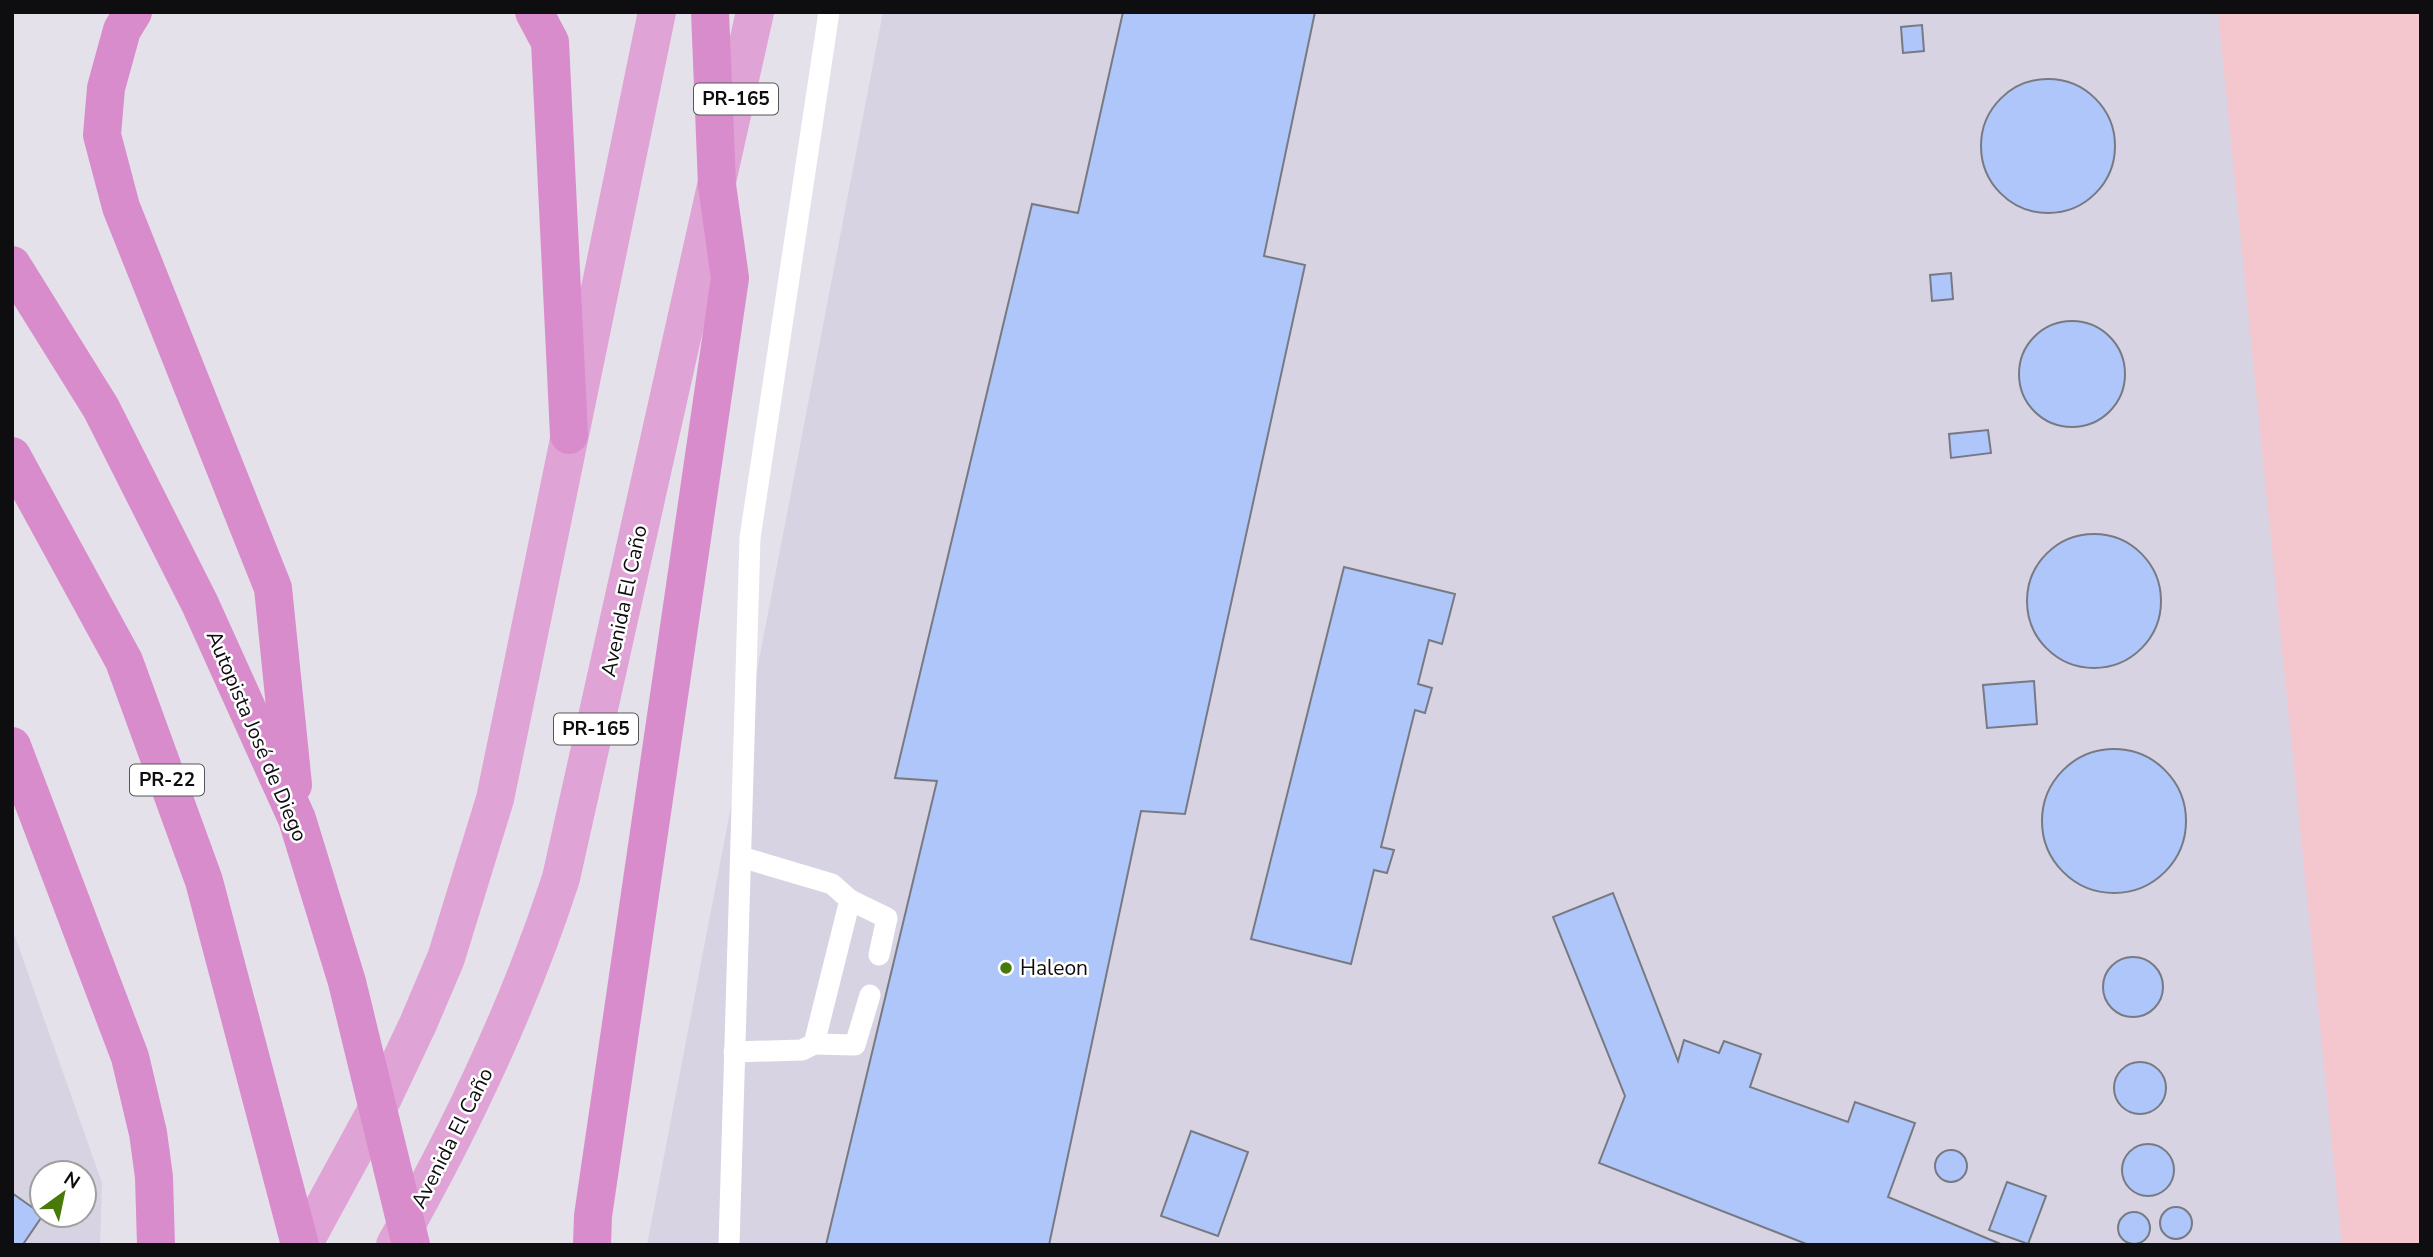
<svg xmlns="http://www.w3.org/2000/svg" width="2433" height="1257" viewBox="0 0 2433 1257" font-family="'Nunito Sans',sans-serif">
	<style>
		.built { fill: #d8d3e2; fill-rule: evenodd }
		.green { fill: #f4c6ce }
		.building { fill: #afc6fa; stroke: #777a82; stroke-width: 2 }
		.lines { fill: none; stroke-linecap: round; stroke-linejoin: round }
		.service { stroke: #fff; stroke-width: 21 }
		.trunk { stroke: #e0a3d6; stroke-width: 38 }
		.motorway { stroke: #d98ccc; stroke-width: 38 }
		.poi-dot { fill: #477a09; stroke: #fff; stroke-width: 2.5 }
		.labels { text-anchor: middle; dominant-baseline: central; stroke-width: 5; stroke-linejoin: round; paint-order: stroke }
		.shield { fill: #fff; stroke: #565658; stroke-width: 2 }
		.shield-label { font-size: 19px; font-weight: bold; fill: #0e0d10 }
		.street-label { font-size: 21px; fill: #0e0d10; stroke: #fff }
		.poi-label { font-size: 21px; fill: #0e0d10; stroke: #fff; text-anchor: start }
	</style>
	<rect width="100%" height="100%" fill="#e4e1ea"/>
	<g class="built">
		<path d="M883 12H2421V1245H647Z"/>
		<path d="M12 928 102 1183 100 1245H12ZM42 1173H84V1215H42Z"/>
	</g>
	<path class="green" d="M2218 12H2421V1245H2342Z"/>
	<g class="building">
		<path d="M1123 12H1315L1264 256 1305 265 1185 814 1141 811 1049 1245H826L937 781 895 778 1032 204 1078 213Z"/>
		<path d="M1922 25 1924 51 1903 53 1901 27Z"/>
		<circle cx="2048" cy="146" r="67"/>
		<path d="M1951 273 1953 299 1932 301 1930 275Z"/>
		<circle cx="2072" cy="374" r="53"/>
		<path d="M1988 430 1991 453 1951 458 1949 434Z"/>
		<circle cx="2094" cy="601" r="67"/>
		<path d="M1344 567 1455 594 1442 644 1429 640 1418 684 1432 688 1425 713 1415 710 1381 847 1394 850 1387 873 1374 870 1351 964 1251 939Z"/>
		<path d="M2034 681 2037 724 1987 728 1983 685Z"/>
		<circle cx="2114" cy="821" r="72"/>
		<path d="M1613 893 1678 1061 1684 1040 1719 1053 1724 1041 1761 1054 1750 1087 1848 1122 1855 1102 1915 1123 1888 1197 2003 1245H1809L1599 1163 1625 1096 1553 917Z"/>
		<circle cx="2133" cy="987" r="30"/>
		<circle cx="2140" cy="1088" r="26"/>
		<path d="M1191 1131 1248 1152 1218 1236 1161 1216Z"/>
		<circle cx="2148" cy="1170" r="26"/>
		<circle cx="1951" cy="1166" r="16"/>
		<path d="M2007 1182 2046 1196 2028 1244 1989 1230Z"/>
		<path d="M12 1193 43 1215 24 1243 26 1245H12Z"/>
		<circle cx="2176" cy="1223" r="16"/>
		<circle cx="2134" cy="1228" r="16"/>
	</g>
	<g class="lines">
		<g class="service">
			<path d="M850 900 887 918 879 955"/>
			<path d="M814 1044 855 1045 870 995"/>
			<path d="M734 1052 802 1050 814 1044 850 900 832 884 741 857"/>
			<path d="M729 1245 750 538 829 12"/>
		</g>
		<g class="trunk">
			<path d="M303 1245 383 1098 418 1024 446 958 495 799 657 12"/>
			<path d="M395 1245C462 1127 519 1007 561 878L755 12"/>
		</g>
		<g class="motorway">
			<path d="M133 12 122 30 106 88 102 135 121 207 273 588 293 785"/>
			<path d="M534 12 550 42 569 435"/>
			<path d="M12 265 101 408 200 604 297 819 347 982 411 1245"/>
			<path d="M12 456 124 661 204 881 300 1245"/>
			<path d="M12 746 130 1057 148 1133 154 1177 156 1245"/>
			<path d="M592 1245 593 1216 730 278 717 185 710 12"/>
		</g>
	</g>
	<circle class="poi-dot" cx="1006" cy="968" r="7"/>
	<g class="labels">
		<g class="shield">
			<rect x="694" y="83.5" width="84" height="31" rx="5"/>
			<rect x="554" y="713.5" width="84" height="31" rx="5"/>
			<rect x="130" y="764.5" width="74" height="31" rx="5"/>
		</g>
		<g class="shield-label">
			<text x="736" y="99">PR-165</text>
			<text x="596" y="729">PR-165</text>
			<text x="167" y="780">PR-22</text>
		</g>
		<g class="street-label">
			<text transform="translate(624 601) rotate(-78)">Avenida El Caño</text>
			<text transform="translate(257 736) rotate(67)">Autopista José de Diego</text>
			<text transform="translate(452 1138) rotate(-63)">Avenida El Caño</text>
		</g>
		<g class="poi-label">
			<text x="1020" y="968">Haleon</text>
		</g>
	</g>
	<rect width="2433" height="1257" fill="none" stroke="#0e0d10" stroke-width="28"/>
	<g transform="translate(63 1194) rotate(33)"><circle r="33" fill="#ffffff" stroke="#9f9e9f" stroke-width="2"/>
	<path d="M0-5L12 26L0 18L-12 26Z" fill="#477a09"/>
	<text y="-10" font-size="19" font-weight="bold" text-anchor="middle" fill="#0e0d10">N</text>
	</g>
</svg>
